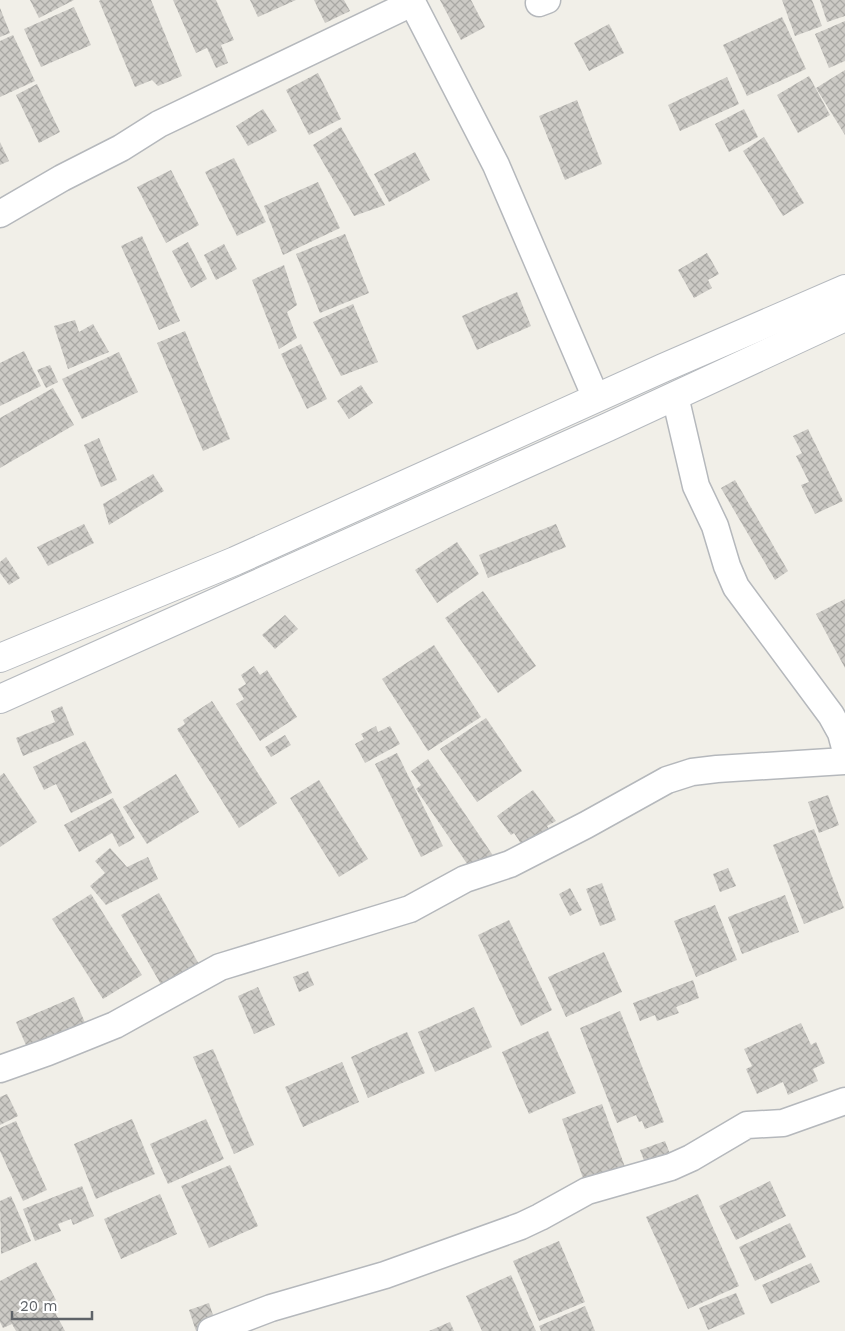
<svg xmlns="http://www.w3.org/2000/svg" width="845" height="1331" viewBox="0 0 845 1331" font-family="'Work Sans',sans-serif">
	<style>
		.building { fill: url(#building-cross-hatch) }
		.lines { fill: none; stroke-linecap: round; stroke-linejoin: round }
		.minor-casing { stroke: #b5b8bc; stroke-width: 29 }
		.secondary-casing { stroke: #b6babf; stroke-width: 30 }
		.minor { stroke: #fff; stroke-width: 26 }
		.secondary { stroke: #fff; stroke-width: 28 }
	</style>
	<defs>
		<pattern id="building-cross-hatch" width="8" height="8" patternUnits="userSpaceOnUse" patternTransform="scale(1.25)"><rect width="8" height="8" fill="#cccac5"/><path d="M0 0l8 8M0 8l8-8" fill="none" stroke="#a9a8a4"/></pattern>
	</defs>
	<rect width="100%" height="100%" fill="#f1efe8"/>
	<g class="building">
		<path d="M30 0H74L39 18Z"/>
		<path d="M101 0H151L182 76 158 86 152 80 135 87 99 1Z"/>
		<path d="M173 0H216L234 40 221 45 228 63 216 68 207 48 196 53Z"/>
		<path d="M250 0H296L258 17Z"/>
		<path d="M314 0H344L350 11 325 23Z"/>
		<path d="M440 0H471L485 27 461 40Z"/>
		<path d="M782 0H812L822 26 795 36Z"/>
		<path d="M820 0H845V16L827 22Z"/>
		<path d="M74 7 91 45 41 67 24 29Z"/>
		<path d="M0 8 10 33 0 37Z"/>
		<path d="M782 17 806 69 747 96 723 45Z"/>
		<path d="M845 21V61L829 68 815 34Z"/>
		<path d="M609 24 624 53 589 71 574 43Z"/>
		<path d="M13 35 35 81 0 97V41Z"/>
		<path d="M845 70V135L816 88Z"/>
		<path d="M318 73 341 119 309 135 286 90Z"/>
		<path d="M809 76 830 115 798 133 777 95Z"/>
		<path d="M727 77 739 104 680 131 668 105Z"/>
		<path d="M37 84 60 132 39 143 16 95Z"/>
		<path d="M577 100 602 164 565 180 539 116Z"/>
		<path d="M263 109 277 131 248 146 236 126Z"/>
		<path d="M744 109 758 137 729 152 715 124Z"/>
		<path d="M341 127 385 205 354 216 313 145Z"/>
		<path d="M764 137 804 203 783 216 743 151Z"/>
		<path d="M0 142 9 161 0 165Z"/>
		<path d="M415 152 430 180 389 202 374 174Z"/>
		<path d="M234 158 266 222 237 236 205 172Z"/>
		<path d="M171 170 199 225 166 243 137 187Z"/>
		<path d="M318 182 340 228 283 255 264 206Z"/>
		<path d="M345 234 369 293 320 313 296 254Z"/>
		<path d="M142 236 180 321 159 330 121 246Z"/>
		<path d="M188 242 207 279 191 288 172 251Z"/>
		<path d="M224 244 237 269 216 280 204 255Z"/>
		<path d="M707 253 719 274 708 280 712 288 694 298 678 270Z"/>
		<path d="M284 265 297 305 287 312 297 338 279 349 252 280Z"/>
		<path d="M517 292 531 326 477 350 462 316Z"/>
		<path d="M353 304 378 362 341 376 313 322Z"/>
		<path d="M75 320 79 332 93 324 109 352 68 369 54 326Z"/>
		<path d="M185 331 230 439 203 451 157 343Z"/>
		<path d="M301 344 327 399 307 409 281 354Z"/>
		<path d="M24 351 41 386 0 406V363Z"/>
		<path d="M119 352 138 392 82 419 62 379Z"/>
		<path d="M50 365 58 382 46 388 37 370Z"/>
		<path d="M361 385 373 403 349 419 337 401Z"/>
		<path d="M53 388 74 425 0 468V418Z"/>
		<path d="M808 429 843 501 815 514 801 485 809 482 796 456 802 453 793 436Z"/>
		<path d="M99 438 117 480 101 487 84 445Z"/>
		<path d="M153 474 164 491 109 525 103 504Z"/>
		<path d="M735 480 788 571 775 580 721 488Z"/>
		<path d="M84 524 94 543 48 566 37 547Z"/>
		<path d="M556 524 566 547 488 578 479 555Z"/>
		<path d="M457 542 479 574 437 603 415 570Z"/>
		<path d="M6 557 20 578 9 585 0 573V562Z"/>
		<path d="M483 591 536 666 498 693 445 618Z"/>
		<path d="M845 599V668L816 614Z"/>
		<path d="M285 615 298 629 275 649 262 635Z"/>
		<path d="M434 645 481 717 428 751 382 679Z"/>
		<path d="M254 666 260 675 267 670 297 717 260 741 236 704 244 699 238 689 246 684 241 675Z"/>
		<path d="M212 701 277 803 239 828 177 729 185 724 183 720Z"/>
		<path d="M62 706 74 735 23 756 16 738 55 722 51 711Z"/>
		<path d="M486 718 522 771 477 802 440 749Z"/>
		<path d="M376 726 378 732 390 726 400 744 365 763 355 744 364 739 361 734Z"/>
		<path d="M285 735 291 745 271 757 265 747Z"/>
		<path d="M85 741 112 793 71 813 56 784 44 790 33 767Z"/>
		<path d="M397 753 443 846 421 857 375 764Z"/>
		<path d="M428 759 494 857 472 871 416 789 421 785 411 771Z"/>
		<path d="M4 773 37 822 0 847V776Z"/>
		<path d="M176 774 199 812 147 844 123 807Z"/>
		<path d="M319 780 368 859 339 877 290 798Z"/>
		<path d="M533 790 556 821 547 826 549 829 528 843 522 845 514 833 511 835 497 816Z"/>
		<path d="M828 795 839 825 819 833 808 802Z"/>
		<path d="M113 798 135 838 119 847 112 833 79 852 64 825Z"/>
		<path d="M814 829 844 908 804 924 773 845Z"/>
		<path d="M110 848 127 867 148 857 158 879 106 905 90 886 105 873 95 861Z"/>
		<path d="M728 868 736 886 720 892 713 874Z"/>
		<path d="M602 883 616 920 600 926 586 889Z"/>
		<path d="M570 888 582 910 570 916 559 894Z"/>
		<path d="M159 893 200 966 163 988 121 915Z"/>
		<path d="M91 894 142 975 103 999 52 919Z"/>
		<path d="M785 895 799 932 742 954 728 917Z"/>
		<path d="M715 905 737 960 696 977 674 921Z"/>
		<path d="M509 920 552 1010 521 1026 478 935Z"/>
		<path d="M604 952 622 992 566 1017 548 977Z"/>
		<path d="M308 971 314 985 299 992 293 977Z"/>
		<path d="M693 980 699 998 676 1007 679 1013 657 1021 655 1015 640 1021 633 1003Z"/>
		<path d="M258 987 275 1025 254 1034 238 996Z"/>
		<path d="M74 997 86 1025 28 1050 16 1022Z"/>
		<path d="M474 1007 492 1047 435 1072 418 1032Z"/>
		<path d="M620 1011 664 1122 645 1129 642 1121 639 1122 636 1115 617 1123 580 1028Z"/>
		<path d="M801 1023 811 1045 816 1042 825 1063 813 1069 818 1081 788 1095 783 1082 757 1094 746 1069 752 1066 744 1049Z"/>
		<path d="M548 1031 576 1093 529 1114 502 1052Z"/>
		<path d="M407 1032 425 1073 368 1098 351 1057Z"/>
		<path d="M213 1049 254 1145 234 1154 193 1057Z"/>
		<path d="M342 1062 359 1102 303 1127 285 1087Z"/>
		<path d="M7 1094 18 1116 0 1125V1097Z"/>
		<path d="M602 1104 625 1167 584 1181 562 1119Z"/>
		<path d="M132 1119 155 1174 96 1199 74 1144Z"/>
		<path d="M206 1119 224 1159 168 1184 150 1144Z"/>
		<path d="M16 1121 47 1190 23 1201 0 1151V1128Z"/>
		<path d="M665 1141 670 1154 645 1163 640 1150Z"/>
		<path d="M230 1165 258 1226 209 1248 181 1186Z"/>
		<path d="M770 1181 786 1216 736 1240 719 1206Z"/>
		<path d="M82 1186 94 1216 73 1225 71 1219 58 1224 61 1231 35 1241 23 1209Z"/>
		<path d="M160 1194 177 1234 121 1259 104 1219Z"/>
		<path d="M698 1194 739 1286 688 1309 646 1217Z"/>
		<path d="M11 1196 31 1241 1 1254 0 1201Z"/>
		<path d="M790 1223 806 1257 755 1281 739 1247Z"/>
		<path d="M559 1241 585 1302 539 1321 513 1261Z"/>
		<path d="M36 1262 56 1300 50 1303 65 1331H16L12 1324 3 1328 0 1322V1281Z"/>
		<path d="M811 1263 820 1282 771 1304 762 1285Z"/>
		<path d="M511 1275 536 1331H482L466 1296Z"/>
		<path d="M736 1293 745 1314 708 1330 699 1308Z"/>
		<path d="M209 1303 214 1318 222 1324 196 1331 189 1310Z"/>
		<path d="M585 1306 595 1331H541L539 1326Z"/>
		<path d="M450 1322 454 1331H429Z"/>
	</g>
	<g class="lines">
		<g class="minor-casing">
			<g id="minor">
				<path d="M411 0 496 165 596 398"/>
				<path d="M539 3 547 0"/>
				<path d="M0 214 62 178 121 148 159 124 412 3"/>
				<path d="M675 396 696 486 715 526 727 566 736 587 831 715 841 733 845 748"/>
				<path d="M0 1069 48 1052 115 1025 220 967 410 909 465 879 510 864 586 825 667 780 692 772 717 769 845 761"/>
				<path d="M211 1331 271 1308 385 1275 521 1226 540 1217 587 1191 671 1167 691 1158 747 1125 783 1123 845 1101"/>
			</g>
		</g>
		<g class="secondary-casing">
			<g id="secondary">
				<path d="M0 658 235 561 663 368 845 289"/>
				<path d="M0 699 608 427 845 317"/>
			</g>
		</g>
		<use href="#minor" class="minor"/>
		<use href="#secondary" class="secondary"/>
	</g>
	<path d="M12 1311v8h80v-8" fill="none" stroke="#5f6368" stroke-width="2.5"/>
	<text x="20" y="1311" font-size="15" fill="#5f6368" stroke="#ffffff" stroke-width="4" paint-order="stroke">20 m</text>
</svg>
